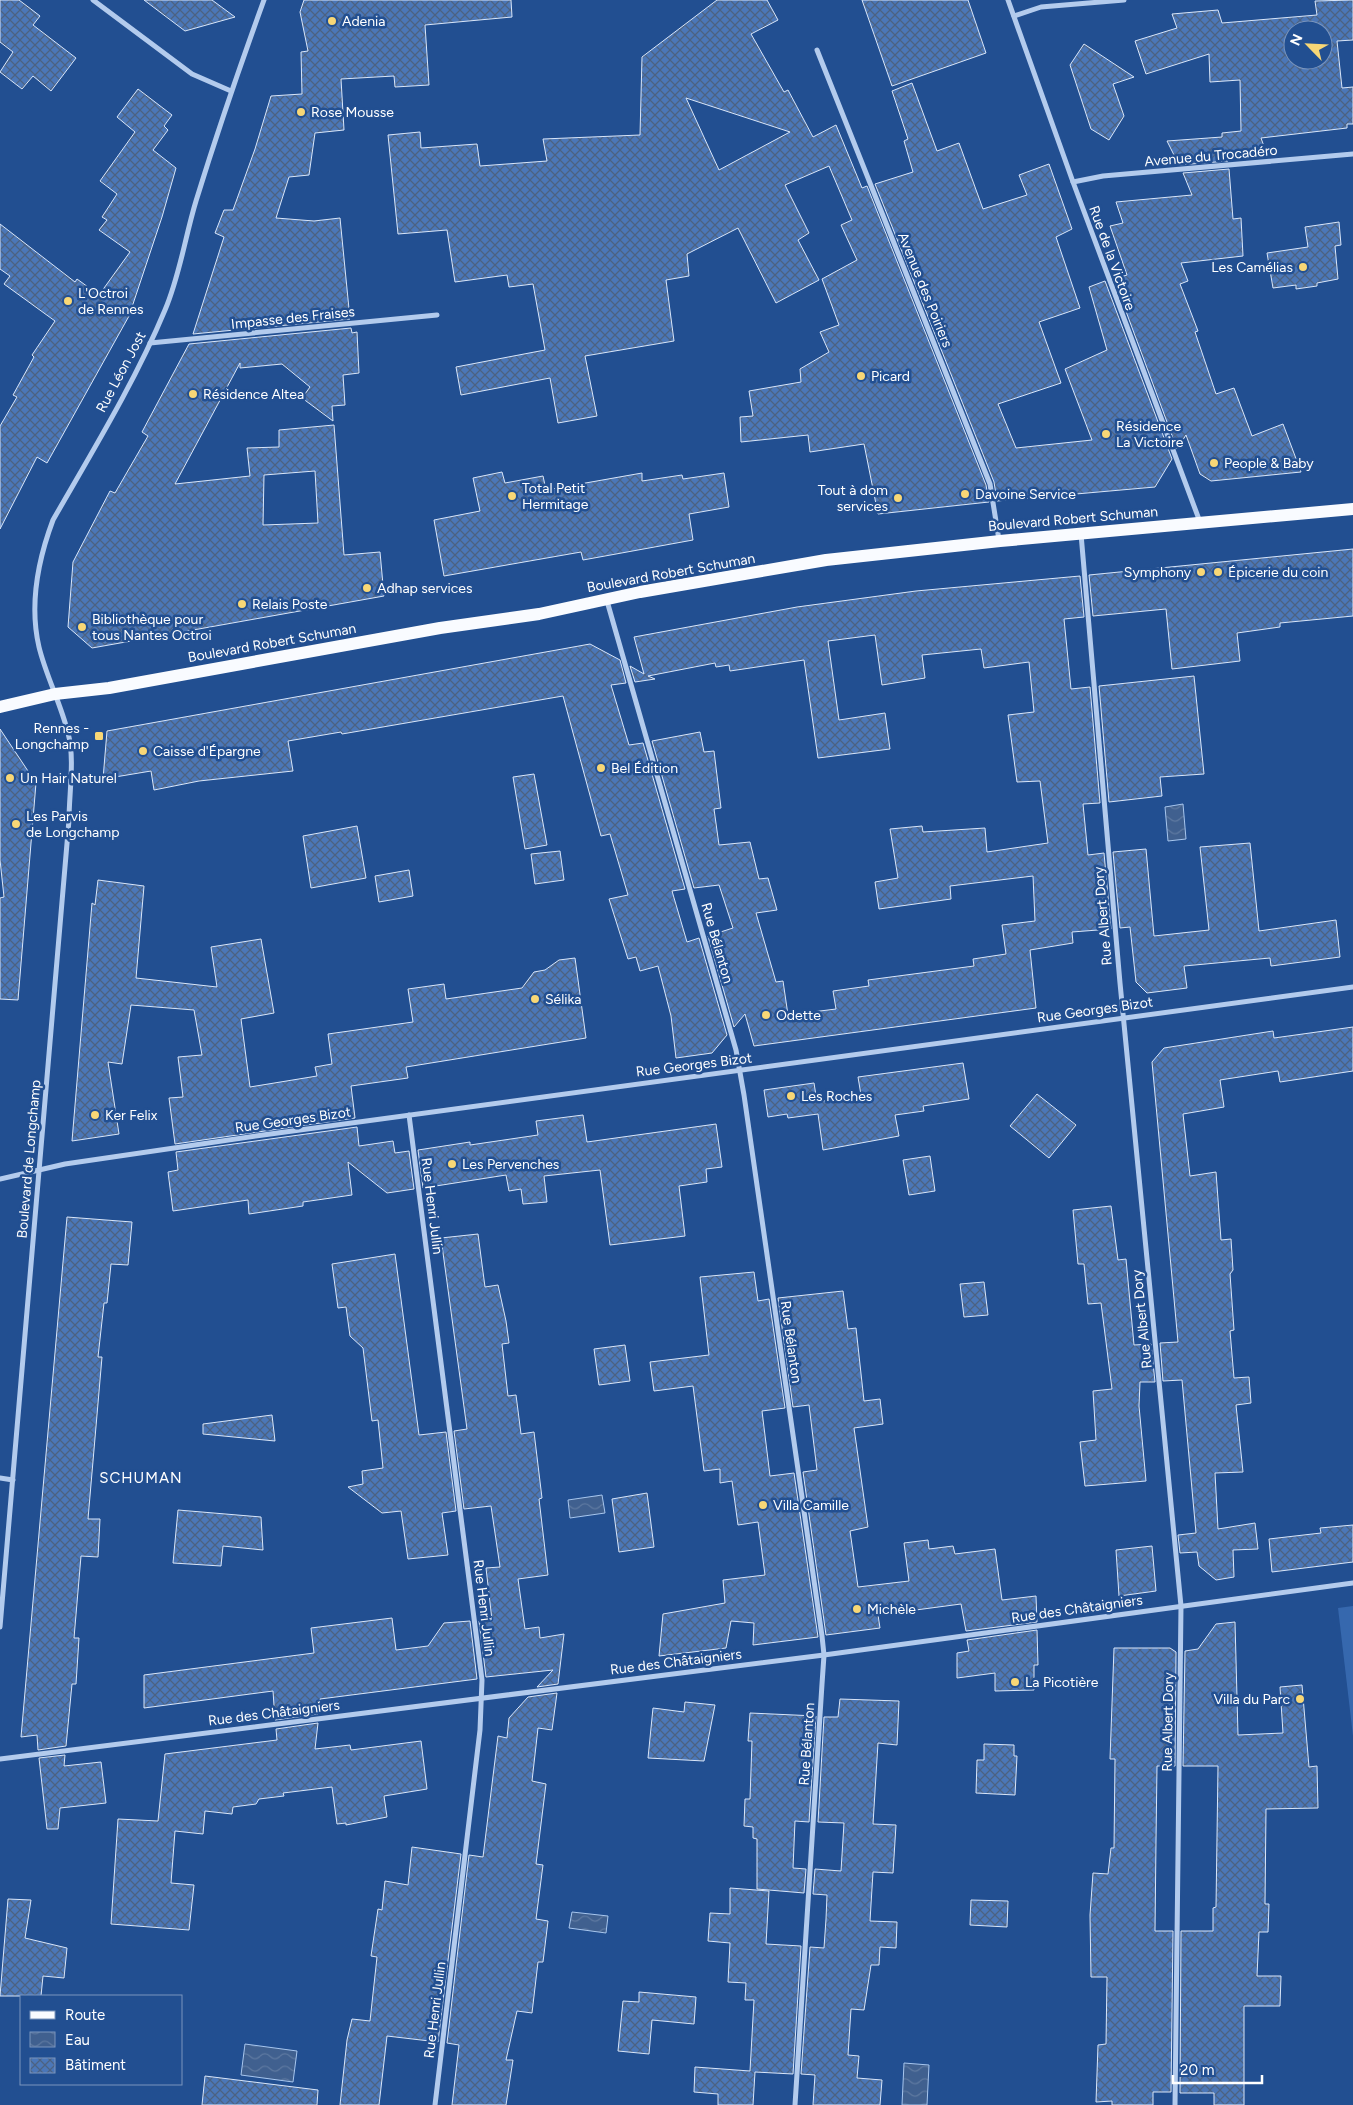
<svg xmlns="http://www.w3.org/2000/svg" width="1353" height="2105" viewBox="0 0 1353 2105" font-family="Figtree,sans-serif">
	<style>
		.park { fill: #3668ae }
		.water { fill: url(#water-waves); stroke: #a7c6ee }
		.building { fill: url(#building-cross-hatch); stroke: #d9e6f9; fill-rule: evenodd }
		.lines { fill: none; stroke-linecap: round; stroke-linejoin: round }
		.street { stroke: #b3cbed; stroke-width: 5 }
		.primary { stroke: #f9fbff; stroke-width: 12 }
		.poi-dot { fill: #f8d776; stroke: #224f91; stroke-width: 2 }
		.labels { text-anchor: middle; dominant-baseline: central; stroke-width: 5; stroke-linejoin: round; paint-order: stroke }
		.poi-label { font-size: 14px; fill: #fff; stroke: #224f91; text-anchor: start }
		.street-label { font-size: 14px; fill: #fff; stroke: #224f91 }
		.neighbourhood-label { font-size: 15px; letter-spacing: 1px; fill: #fff; stroke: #224f91 }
	</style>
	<defs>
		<pattern id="water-waves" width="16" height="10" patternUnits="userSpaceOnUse" patternTransform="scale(1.25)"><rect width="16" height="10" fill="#40608f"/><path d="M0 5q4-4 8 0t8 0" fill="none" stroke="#5d78a0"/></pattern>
		<pattern id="building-cross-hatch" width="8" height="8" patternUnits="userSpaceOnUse" patternTransform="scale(1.25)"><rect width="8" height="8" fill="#4b77b8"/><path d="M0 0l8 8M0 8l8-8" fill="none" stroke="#4c6282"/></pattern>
	</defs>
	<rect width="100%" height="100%" fill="#224f91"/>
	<path class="park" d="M1353 1606V1736L1338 1608Z"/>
	<g class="water">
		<path d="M1183 804 1186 839 1168 841 1165 807Z"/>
		<path d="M602 1495 605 1513 570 1518 568 1500Z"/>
		<path d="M572 1912 608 1916 606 1933 569 1928Z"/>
		<path d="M245 2044 297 2051 293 2082 241 2075Z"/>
		<path d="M904 2063 929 2065 927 2105H902Z"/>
	</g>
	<g class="building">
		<path d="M0 0H19L40 16 33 25 76 58 51 91 33 76 22 89 0 72 13 52 0 42Z"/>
		<path d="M144 0H212L235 17 185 31Z"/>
		<path d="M304 0H511L512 17 425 25 429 85 395 87 394 76 341 79 344 130 315 133 309 175 289 177 276 218 314 221 340 218 350 319 193 334 224 237 215 233 224 210H233L255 149 271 96 302 94 301 52 308 51 300 12Z"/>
		<path d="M717 0H767L778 20 751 34 784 92 788 90 813 137 836 125 862 188 867 186 986 485 989 502 878 514 864 444 810 452 808 435 741 442 740 417 753 416 749 391 801 382 800 369 829 352 820 332 839 325 822 279 857 260 841 225 852 220 829 166 785 185 809 233 798 240 819 280 776 303 738 228 687 254 689 276 666 280 674 341 585 356 597 416 558 423 550 378 461 395 456 367 545 350 533 284 509 287 507 275 455 282 447 230 398 234 388 135 420 132 421 148 477 144 480 166 547 161 543 139 640 135 642 57ZM686 98 790 132 719 170Z"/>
		<path d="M862 0H968L986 53 892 86Z"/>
		<path d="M1353 0V40L1337 41 1342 88 1353 87V124H1347V128L1261 138 1266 152 1227 155 1228 161 1179 165 1167 141 1222 137V133L1241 131 1240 80 1210 82 1209 54 1146 74 1135 41 1177 28 1172 14 1218 10 1222 23 1317 15 1315 1ZM1293 30H1323V60H1293Z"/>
		<path d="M1084 44 1134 77 1113 84 1124 116 1109 140 1091 129 1070 65Z"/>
		<path d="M912 83 937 151 959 143 983 209 1027 195 1019 175 1049 164 1072 229 1056 237 1080 308 1039 322 1061 383 998 404 1016 448 1092 440 1065 369 1107 350 1089 287 1105 281 1172 459 1155 487 997 501 994 482 875 184 913 172 904 141 908 139 892 91Z"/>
		<path d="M138 89 172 115 164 126 168 130 153 150 176 168 162 217 129 316 47 463 37 457 0 529V426L17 397 13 395 34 357 32 355 55 321 4 284 10 276 0 269V224L75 282 77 279 99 295 130 252 99 230 107 220 102 217 117 194 100 181 135 132 117 117Z"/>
		<path d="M1229 169 1233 219 1241 218 1243 256 1181 263 1188 281 1180 284 1198 331 1195 332 1216 394 1234 388 1252 436 1283 424 1301 472 1211 481 1200 474 1186 435 1177 449 1114 279 1127 275 1110 226 1123 223 1116 202 1192 195 1183 173Z"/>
		<path d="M1339 222 1341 245 1335 246 1338 279 1317 283V286L1296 289V285L1273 288 1267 253 1308 247 1305 227Z"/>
		<path d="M351 328 352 333 357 332 359 373 343 375 345 405 332 406 333 421 302 398 310 387 282 364 240 368V363L175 484 250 476 247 448 279 447V430L334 425 344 555 380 552 384 596 92 648 68 627 73 562 110 491 115 493 148 436 142 432 189 344ZM315 471 318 523 263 525 264 475Z"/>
		<path d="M502 472 505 483 543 476 546 490 642 473V481L682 475 683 479 724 473 729 507 689 514 693 540 583 560 581 552 444 576 434 520 480 511 473 478Z"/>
		<path d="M1353 549V616L1280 623V627L1237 633 1240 661 1172 669 1166 609 1093 616 1089 575Z"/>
		<path d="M1080 576 1084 617 1064 619 1071 689 1090 687 1100 803 1083 804 1088 855 1104 853 1111 929 1072 932 1073 943 1030 950 1036 1008 754 1046 745 1014 734 1027 708 936 733 928 719 885 694 888 652 741 700 732 704 752 714 751 721 808 714 809 719 845 750 842 759 879 768 878 777 910 756 913 776 982 783 981 788 1015 836 1009 833 991 869 986 868 980 974 966 973 959 1006 954 1002 925 1035 921 1033 876 950 886 951 899 879 909 875 882 898 878 890 829 922 826 923 832 985 828 987 852 1048 843 1040 781 1017 782 1008 715 1034 712 1029 662 984 668 981 649 922 655 925 678 882 685 875 635 828 641 839 720 885 713 890 749 818 758 804 660 730 671 729 665 716 667 715 663 648 676 655 679 635 682 630 666 644 674 634 637 797 607 916 591Z"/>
		<path d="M590 644 620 660 626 683 611 685 629 745 643 743 685 889 672 891 687 942 699 938 727 1035 712 1053 676 1058 671 1016 658 966 640 971 636 957 628 959 609 899 628 895 610 834 601 836 563 696 342 734 341 732 288 741 293 771 199 781 154 790 151 771 103 779 107 731Z"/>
		<path d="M1194 676 1204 774 1160 777 1162 796 1109 802 1099 686Z"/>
		<path d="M0 729 36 783 18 1000 0 999V898L4 897 0 860Z"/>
		<path d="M534 774 547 845 525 849 513 777Z"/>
		<path d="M357 826 366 878 311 888 303 836Z"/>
		<path d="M1250 843 1259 931 1336 920 1340 957 1271 966 1270 958 1184 966 1187 988 1147 993 1136 982 1130 927 1120 928 1113 852 1146 849 1154 936 1209 930 1200 847Z"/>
		<path d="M560 851 564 880 535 884 531 854Z"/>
		<path d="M409 870 413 896 379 902 375 876Z"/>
		<path d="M98 880 144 886 136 978 217 987 211 947 261 939 274 1013 241 1019 250 1087 317 1076 315 1067 332 1064 328 1034 413 1022 408 989 444 984 446 999 522 988 534 972 545 970 559 960 575 958 586 1038 406 1067 408 1078 351 1086 355 1118 175 1144 169 1098 183 1097 178 1057 202 1055 194 1010 131 1005 122 1064 108 1062 119 1134 72 1141 92 903 95 905Z"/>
		<path d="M1353 1027V1071L1280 1082 1278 1071 1220 1080 1224 1107 1183 1114 1190 1176 1216 1172 1221 1240 1231 1239 1233 1270 1230 1274 1234 1330 1230 1331 1234 1378 1249 1377 1251 1403 1236 1405 1243 1472 1215 1473 1218 1529 1255 1523 1258 1549 1233 1550 1234 1577 1216 1580 1199 1566 1197 1552 1180 1553 1178 1535 1196 1533 1182 1380 1163 1381 1160 1343 1178 1342 1152 1062 1164 1048 1273 1031 1274 1038Z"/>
		<path d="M963 1063 969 1099 923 1106 924 1111 895 1115 899 1136 823 1150 818 1114 788 1118 787 1114 768 1117 764 1090 814 1083 817 1102 861 1095 858 1077Z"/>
		<path d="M1037 1094 1076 1125 1049 1158 1010 1126Z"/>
		<path d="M583 1115 587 1142 716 1124 722 1167 706 1169 707 1182 679 1186 685 1236 610 1245 600 1170 544 1176 547 1202 523 1204 521 1189 509 1191 506 1175 423 1188 418 1150 470 1142V1145L538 1135 536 1121Z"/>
		<path d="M357 1127 359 1146 393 1141 395 1153 409 1151 414 1189 387 1193 348 1162 352 1195 303 1202V1206L249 1214 248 1200 173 1211 168 1172 178 1170 176 1152Z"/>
		<path d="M930 1156 935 1191 909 1195 903 1160Z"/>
		<path d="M1111 1206 1118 1260 1126 1259 1134 1345 1151 1344 1155 1382H1140L1139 1406 1146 1481 1085 1486 1080 1442 1096 1440 1093 1391 1112 1389 1101 1303 1088 1304 1084 1264H1078L1073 1210Z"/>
		<path d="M67 1217 132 1222 128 1265 111 1264 107 1303H104L98 1357H102L88 1519H100L98 1557 81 1556 74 1638H79L76 1684H72L66 1746 38 1750 37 1735 21 1737Z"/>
		<path d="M478 1234 485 1287 498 1285 506 1321 509 1343 502 1344 508 1396 516 1395 521 1434 534 1432 542 1498 539 1499 548 1575 518 1579 525 1629 539 1627 540 1638 564 1634 558 1684 537 1687 553 1670 486 1677 479 1621 492 1620 486 1568 500 1567 491 1506 464 1509 454 1431 467 1429 441 1238Z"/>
		<path d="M395 1254 419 1435 446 1432 456 1511 442 1513 448 1555 408 1559 401 1511 382 1513 348 1487 363 1484 362 1471 383 1468 378 1420 372 1421 363 1348 350 1336 346 1307 338 1308 332 1264Z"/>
		<path d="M754 1272 758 1301 769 1299 785 1408 762 1411 770 1476 794 1473 818 1637 753 1645 754 1623 731 1621 726 1648 659 1656 663 1614 725 1603 723 1580 765 1575 758 1522 738 1525 732 1481 720 1483V1469L704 1471 693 1386 654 1391 650 1362 709 1355 700 1277Z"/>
		<path d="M984 1282 988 1315 964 1317 960 1284Z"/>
		<path d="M843 1291 848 1329 856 1328 864 1401 880 1399 883 1424 854 1428 868 1527 850 1531 858 1587 909 1581 904 1543 928 1540 929 1549 953 1546 955 1554 995 1549 1002 1600 1036 1596 1037 1622 966 1631 961 1604 878 1615 880 1628 826 1635 803 1472 817 1470 809 1405 793 1407 778 1298Z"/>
		<path d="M625 1345 630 1381 599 1385 594 1349Z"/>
		<path d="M272 1415 275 1441 203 1434V1424Z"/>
		<path d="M647 1493 654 1547 619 1552 612 1499Z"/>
		<path d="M178 1510 261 1517 263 1550 223 1546 221 1566 173 1563Z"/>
		<path d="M1353 1525V1562L1272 1572 1269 1539 1321 1533 1320 1528Z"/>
		<path d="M1152 1546 1156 1591 1119 1596 1116 1550Z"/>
		<path d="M392 1618 396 1650 428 1646 444 1623 470 1621 477 1679 320 1699 318 1714 275 1720 273 1691 144 1708V1675L314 1653 311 1628Z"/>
		<path d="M1235 1622 1238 1735 1283 1733 1280 1687 1302 1685 1309 1767 1317 1766 1318 1808 1266 1809 1265 1904H1269L1268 1932H1259L1257 1976H1281L1280 2006H1244V2105H1214V2093H1180L1181 1931H1213V1908L1216 1907 1218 1766H1183L1185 1651 1198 1649 1216 1624Z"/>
		<path d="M1037 1630 1038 1665H1034V1690L995 1691V1673L957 1678V1653L969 1651 967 1640Z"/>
		<path d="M1114 1648H1170L1176 1652 1175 1766H1157L1156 1841 1155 1931H1173L1171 2092H1153V2105H1112V2101L1096 2102 1098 2045 1106 2044 1107 1977H1091L1090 1915 1093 1873 1108 1874 1111 1848H1114L1115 1759H1110Z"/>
		<path d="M557 1693 552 1730 538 1728 532 1781 546 1784 536 1864 543 1865 536 1919 548 1921 543 1962H538L532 2013 517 2011 506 2060H513L506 2105H452L459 2045 447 2043 469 1855 483 1857 498 1736 507 1738 509 1718 528 1697Z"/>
		<path d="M840 1699 899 1701 897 1745 878 1743 873 1824 896 1825 893 1873 873 1872 870 1921 897 1922 896 1948 880 1947 879 1965H871L864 2010 851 2009 848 2055 859 2056 857 2078 882 2080 880 2105H813L815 2075 801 2074 810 1947 824 1948 826 1919 827 1895 813 1894 815 1869 841 1871 844 1823 818 1822 824 1717H838Z"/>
		<path d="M685 1702 715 1705 704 1761 648 1758 653 1708 684 1712Z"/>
		<path d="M750 1713 816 1716 809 1822 795 1821 793 1868 806 1869 804 1893 757 1889V1839L753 1838V1827L744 1826 745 1799H750L752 1741H748Z"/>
		<path d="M318 1723 315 1749 350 1745 351 1750 421 1741 427 1789 384 1796 387 1817 346 1825V1823L337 1824 332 1787 283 1793 284 1796 259 1799 256 1804 233 1807 232 1814 205 1811 203 1834 175 1831 171 1883 194 1885 189 1930 111 1924 118 1819 158 1821 165 1754 277 1740 276 1729Z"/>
		<path d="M984 1744 1014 1745V1756H1017L1015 1795 976 1793 977 1760H984Z"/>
		<path d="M65 1755 64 1766 101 1762 106 1803 60 1808 58 1829H47L39 1758Z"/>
		<path d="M412 1847 461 1854 438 2042 387 2036 379 2105H340L347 2040 352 2019 370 2021 377 1957 371 1956 378 1909 382 1910 385 1881 408 1885Z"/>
		<path d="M730 1888 769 1891 766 1944 801 1946 793 2074 755 2072 753 2105H718V2094L694 2092 695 2067 750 2071 754 2000H745L746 1983 728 1982 730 1943 708 1941 710 1913 730 1914Z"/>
		<path d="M8 1899 31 1900 25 1938 67 1948 64 1978 43 1976 41 1996H0Z"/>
		<path d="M971 1900 1008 1901 1007 1927 970 1925Z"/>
		<path d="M639 1992 696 1997 694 2024 652 2020 649 2054 618 2051 623 2001 639 2002Z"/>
		<path d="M205 2076 318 2090 317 2105H202Z"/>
	</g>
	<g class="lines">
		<g class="street">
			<path d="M93 0 192 74 231 91"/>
			<path d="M1008 0 1073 182 1200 522"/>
			<path d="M1014 16 1041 7 1124 0"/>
			<path d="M817 50 990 484 999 540"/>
			<path d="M1073 182 1103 176 1353 154"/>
			<path d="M150 343 437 315"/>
			<path d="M1081 534 1120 983 1181 1606 1175 2105"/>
			<path d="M607 601 736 1050 744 1095 822 1636 824 1655 822 1684 795 2105"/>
			<path d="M409 1115 482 1680 480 1730 435 2105"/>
			<path d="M0 1179 65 1164 263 1135 1353 987"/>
			<path d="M0 1478 13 1480"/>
			<path d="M0 1627 69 820C69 794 75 758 68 733 61 704 46 676 39 647 29 604 38 560 53 520 92 452 135 382 165 310 180 275 185 237 196 201 217 133 240 66 264 0"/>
			<path d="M0 1759 824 1655 1353 1583"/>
		</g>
		<path class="primary" d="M0 707 55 694 109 688 440 628 539 614 640 592 826 560 1000 541 1353 509"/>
	</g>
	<g class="poi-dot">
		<circle cx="332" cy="21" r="5"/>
		<circle cx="301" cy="112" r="5"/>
		<circle cx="1303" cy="267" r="5"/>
		<circle cx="68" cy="301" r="5"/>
		<circle cx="861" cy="376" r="5"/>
		<circle cx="193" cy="394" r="5"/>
		<circle cx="1106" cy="434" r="5"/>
		<circle cx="1214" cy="463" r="5"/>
		<circle cx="965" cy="494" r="5"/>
		<circle cx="512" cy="496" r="5"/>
		<circle cx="898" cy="498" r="5"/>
		<circle cx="1201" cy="572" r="5"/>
		<circle cx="1218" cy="572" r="5"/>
		<circle cx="367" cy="588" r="5"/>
		<circle cx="242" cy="604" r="5"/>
		<circle cx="82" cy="627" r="5"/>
		<rect x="94" y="731" width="10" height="10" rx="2.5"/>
		<circle cx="143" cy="751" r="5"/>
		<circle cx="601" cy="768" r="5"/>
		<circle cx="10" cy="778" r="5"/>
		<circle cx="16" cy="824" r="5"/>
		<circle cx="535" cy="999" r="5"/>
		<circle cx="766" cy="1015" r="5"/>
		<circle cx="791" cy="1096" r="5"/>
		<circle cx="95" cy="1115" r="5"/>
		<circle cx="452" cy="1164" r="5"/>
		<circle cx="763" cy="1505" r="5"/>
		<circle cx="857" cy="1609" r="5"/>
		<circle cx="1015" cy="1682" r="5"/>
		<circle cx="1300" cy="1699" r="5"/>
	</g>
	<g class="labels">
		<g class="poi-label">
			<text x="342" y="21">Adenia</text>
			<text x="311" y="112">Rose Mousse</text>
			<text x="1293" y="267" text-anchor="end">Les Camélias</text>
			<text x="78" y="293">L'Octroi<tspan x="78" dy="16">de Rennes</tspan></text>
			<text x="871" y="376">Picard</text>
			<text x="203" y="394">Résidence Altea</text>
			<text x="1116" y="426">Résidence<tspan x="1116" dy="16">La Victoire</tspan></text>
			<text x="1224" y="463">People &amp; Baby</text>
			<text x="522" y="488">Total Petit<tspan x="522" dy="16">Hermitage</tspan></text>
			<text x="888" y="490" text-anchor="end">Tout à dom<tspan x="888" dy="16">services</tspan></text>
			<text x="975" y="494">Davoine Service</text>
			<text x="1191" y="572" text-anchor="end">Symphony</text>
			<text x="1228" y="572">Épicerie du coin</text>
			<text x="377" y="588">Adhap services</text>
			<text x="252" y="604">Relais Poste</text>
			<text x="92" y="619">Bibliothèque pour<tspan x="92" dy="16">tous Nantes Octroi</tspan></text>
			<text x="89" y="728" text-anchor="end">Rennes -<tspan x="89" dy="16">Longchamp</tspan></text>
			<text x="153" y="751">Caisse d'Épargne</text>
			<text x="611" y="768">Bel Édition</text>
			<text x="20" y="778">Un Hair Naturel</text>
			<text x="26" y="816">Les Parvis<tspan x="26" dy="16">de Longchamp</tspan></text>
			<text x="545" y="999">Sélika</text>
			<text x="776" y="1015">Odette</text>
			<text x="801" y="1096">Les Roches</text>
			<text x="105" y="1115">Ker Felix</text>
			<text x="462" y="1164">Les Pervenches</text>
			<text x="773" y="1505">Villa Camille</text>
			<text x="867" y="1609">Michèle</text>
			<text x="1025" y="1682">La Picotière</text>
			<text x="1290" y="1699" text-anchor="end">Villa du Parc</text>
		</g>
		<g class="street-label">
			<text transform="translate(1211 156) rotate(-5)">Avenue du Trocadéro</text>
			<text transform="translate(1112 258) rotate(70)">Rue de la Victoire</text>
			<text transform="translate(925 290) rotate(68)">Avenue des Poiriers</text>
			<text transform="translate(293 318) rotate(-6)">Impasse des Fraises</text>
			<text transform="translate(121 372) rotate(-62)">Rue Léon Jost</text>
			<text transform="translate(1073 519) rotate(-5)">Boulevard Robert Schuman</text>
			<text transform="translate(671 573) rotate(-10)">Boulevard Robert Schuman</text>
			<text transform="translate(272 643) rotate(-10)">Boulevard Robert Schuman</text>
			<text transform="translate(1103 916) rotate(-95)">Rue Albert Dory</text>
			<text transform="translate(717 943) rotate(74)">Rue Bélanton</text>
			<text transform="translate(1095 1010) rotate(-8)">Rue Georges Bizot</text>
			<text transform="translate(694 1065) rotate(-7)">Rue Georges Bizot</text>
			<text transform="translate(293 1120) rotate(-8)">Rue Georges Bizot</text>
			<text transform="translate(29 1159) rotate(-85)">Boulevard de Longchamp</text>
			<text transform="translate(432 1206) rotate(83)">Rue Henri Jullin</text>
			<text transform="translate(1142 1319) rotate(-96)">Rue Albert Dory</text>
			<text transform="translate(791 1342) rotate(82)">Rue Bélanton</text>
			<text transform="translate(484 1608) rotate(83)">Rue Henri Jullin</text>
			<text transform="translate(1077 1609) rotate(-8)">Rue des Châtaigniers</text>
			<text transform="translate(676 1662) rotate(-7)">Rue des Châtaigniers</text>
			<text transform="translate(274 1713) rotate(-7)">Rue des Châtaigniers</text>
			<text transform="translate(1168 1722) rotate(-89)">Rue Albert Dory</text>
			<text transform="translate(807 1744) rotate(-86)">Rue Bélanton</text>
			<text transform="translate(435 2010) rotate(-83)">Rue Henri Jullin</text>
		</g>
		<g class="neighbourhood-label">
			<text x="141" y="1478">SCHUMAN</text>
		</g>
	</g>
	<rect x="20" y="1995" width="162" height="90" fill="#224f91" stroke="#7a95bd"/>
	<rect x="30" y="2011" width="25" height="8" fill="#f9fbff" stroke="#7a95bd"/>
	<text x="65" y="2020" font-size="15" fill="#ffffff">Route</text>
	<rect x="30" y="2032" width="25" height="15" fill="url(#water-waves)" stroke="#7a95bd"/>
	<text x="65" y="2045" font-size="15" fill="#ffffff">Eau</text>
	<rect x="30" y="2058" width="25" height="15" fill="url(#building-cross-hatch)" stroke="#7a95bd"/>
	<text x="65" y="2070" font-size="15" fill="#ffffff">Bâtiment</text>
	<g transform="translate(1308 45) rotate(294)"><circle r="24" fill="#224f91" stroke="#7a95bd"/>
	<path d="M0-4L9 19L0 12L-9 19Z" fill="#f8d776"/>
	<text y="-8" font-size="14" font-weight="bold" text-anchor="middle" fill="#ffffff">N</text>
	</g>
	<path d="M1173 2075v8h89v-8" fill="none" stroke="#ffffff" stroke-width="2.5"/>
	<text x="1180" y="2075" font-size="15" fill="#ffffff" stroke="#224f91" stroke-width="4" paint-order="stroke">20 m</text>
</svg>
